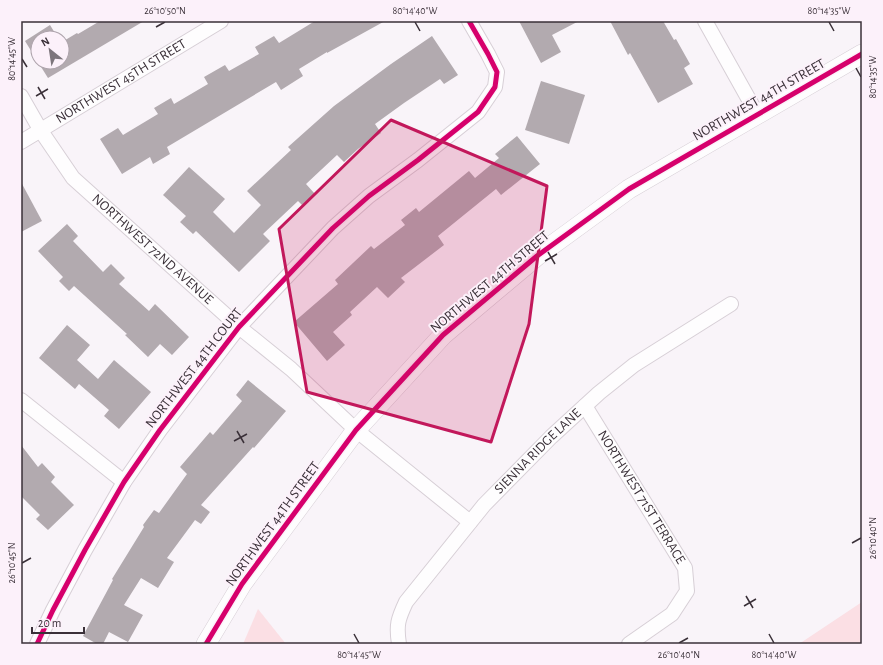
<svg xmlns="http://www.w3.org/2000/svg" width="883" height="665" viewBox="0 0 883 665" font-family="'Alegreya Sans',sans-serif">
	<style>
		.green { fill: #fbdfe4 }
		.building { fill: #b2aaaf }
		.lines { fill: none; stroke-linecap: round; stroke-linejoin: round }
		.street-casing { stroke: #d7cfd6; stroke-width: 16 }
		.secondary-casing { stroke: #d7cfd6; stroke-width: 20 }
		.street { stroke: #fefdfe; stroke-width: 14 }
		.secondary { stroke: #fefdfe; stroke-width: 19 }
		.cycleway-casing { stroke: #fcf1fa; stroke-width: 8 }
		.cycleway { stroke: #d6006c; stroke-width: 5 }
		.marked { fill: #c2185b; fill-opacity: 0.2; stroke: #c2185b; stroke-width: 3; stroke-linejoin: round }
		.ticks { fill: none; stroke: #3a3038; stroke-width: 1.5 }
		.labels { text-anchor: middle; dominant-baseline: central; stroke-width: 4; stroke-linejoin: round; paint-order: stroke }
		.street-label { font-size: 14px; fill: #3a3038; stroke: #fcf1fa }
		.neatline { fill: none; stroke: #3a3038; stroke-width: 1.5 }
		.ticks-label { font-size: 10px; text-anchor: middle; fill: #3a3038 }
	</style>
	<rect width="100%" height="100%" fill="#f9f4f9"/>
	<g class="green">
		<path d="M862 602V644H799Z"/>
		<path d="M258 609 286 644H243Z"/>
	</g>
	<g class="building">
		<path d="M100 21H144L48 78 38 62H62V42L77 33 78 34Z"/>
		<path d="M315 21H385L327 53V52L299 69 303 76 281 90 276 82 167 147 170 154 153 164 150 157 122 174 100 139 118 128 123 135 158 114 154 108 171 98 174 104 208 84 204 77 225 65 229 71 259 54 255 47 274 36 279 43Z"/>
		<path d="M519 21H579L552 35 561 52 541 63Z"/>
		<path d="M610 21H663L674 40 676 39 690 64 684 68 693 84 658 103 630 53 628 55Z"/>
		<path d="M50 25 58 38H38V62L25 41Z"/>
		<path d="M432 36 458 75 444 84 440 79 404 103 375 124 381 133 358 149 344 162 337 155 306 184 315 194 302 205 298 201 263 234 270 241 239 272 196 231 193 234 180 222 186 216 163 195 189 167 225 199 213 212 234 233 261 205 247 191 291 150 288 147 334 106 391 64Z"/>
		<path d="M541 81 585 95 569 144 525 130Z"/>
		<path d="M517 136 540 164 501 195 496 189 438 236 444 245 401 278 405 282 388 298 377 287 350 312 352 315 333 332 345 345 327 361 294 322 338 284 335 280 371 246 374 249 405 225 401 220 416 208 419 212 469 171 475 178 499 158 495 154Z"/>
		<path d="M21 182 42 221 21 232Z"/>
		<path d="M67 224 78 236 73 241 103 272 111 264 125 278 119 284 149 311 155 304 189 337 172 355 160 344 148 357 125 335 127 334 74 286 69 291 59 281 63 277 38 251Z"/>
		<path d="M67 325 90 345 77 360 98 379 114 360 151 392 119 429 104 416 109 410 79 384 75 389 39 358Z"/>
		<path d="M248 380 286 411 254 448 253 447 201 505 210 512 201 524 195 520 167 558 174 562 158 588 141 578 124 605 143 615 128 642 109 632 103 644H97L83 636 113 580 112 579 144 527 143 525 154 510 159 513 187 474 180 467 210 432 213 435 242 401 236 395Z"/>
		<path d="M21 445 38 467 42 463 55 477 51 482 74 505 48 530 36 519 40 515 21 496Z"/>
	</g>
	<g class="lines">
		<g class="street-casing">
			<g id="street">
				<path d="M705 21 757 114"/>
				<path id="s1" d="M21 96 41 131 73 178 239 327 291 369 356 430 470 522"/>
				<path id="s2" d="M21 142 221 21"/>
				<path d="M21 400 124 482"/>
				<path id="s3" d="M585 406 685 568 687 591 672 614 629 644"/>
				<path d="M37 644 53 610 85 550 124 482 160 430 239 327 333 228 369 196 418 160 478 112 495 87 497 72 488 54 469 21"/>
				<path id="s4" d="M399 644C396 625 398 619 406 602L484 505 551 437 599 393 634 365 731 304"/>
			</g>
		</g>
		<g class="secondary-casing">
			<path id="secondary" d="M206 644 242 584 356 430 443 335 537 256 629 189 862 54"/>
		</g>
		<use href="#street" class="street"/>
		<use href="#secondary" class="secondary"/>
		<g class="cycleway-casing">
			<g id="cycleway">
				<path d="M37 644 53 610 85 550 124 482 160 430 239 327 333 228 369 196 418 160 478 112 495 87 497 72 488 54 469 21"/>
				<path d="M206 644 242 584 356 430 443 335 537 256 629 189 862 54"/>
			</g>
		</g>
		<use href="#cycleway" class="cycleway"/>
	</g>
	<path class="marked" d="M391 120 547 186 529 324 491 442 307 392 279 229Z"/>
	<path class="ticks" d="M415 22 420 31M829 22 834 31M156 27 165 22M22 59 27 67M856 68 861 77M38 87 45 99M36 96 48 89M548 252 555 264M545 261 557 254M237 431 244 443M234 441 247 434M852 543 861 538M22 563 31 558M746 596 753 608M744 606 756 599M354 634 359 643M769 634 774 643M679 643 688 638"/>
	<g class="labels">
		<g class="street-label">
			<text stroke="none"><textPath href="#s2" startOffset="117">NORTHWEST 45TH STREET</textPath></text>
			<text transform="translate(759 100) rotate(-30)">NORTHWEST 44TH STREET</text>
			<text stroke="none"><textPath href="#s1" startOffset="204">NORTHWEST 72ND AVENUE</textPath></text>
			<text transform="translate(490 282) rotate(-40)">NORTHWEST 44TH STREET</text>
			<text transform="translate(194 368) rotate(-52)">NORTHWEST 44TH COURT</text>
			<text stroke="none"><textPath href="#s4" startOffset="244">SIENNA RIDGE LANE</textPath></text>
			<text stroke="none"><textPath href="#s3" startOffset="107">NORTHWEST 71ST TERRACE</textPath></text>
			<text transform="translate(273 524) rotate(-54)">NORTHWEST 44TH STREET</text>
		</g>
	</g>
	<rect width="883" height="665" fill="none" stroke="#fcf1fa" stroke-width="44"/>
	<g transform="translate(50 50) rotate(330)"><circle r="19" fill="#fcf1fa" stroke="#aea4ac"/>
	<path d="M0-3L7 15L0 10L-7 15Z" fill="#7d757c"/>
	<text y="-6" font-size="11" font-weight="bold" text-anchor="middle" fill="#3a3038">N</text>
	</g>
	<path d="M32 627v6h52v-6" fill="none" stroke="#3a3038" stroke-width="2"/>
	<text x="38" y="627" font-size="12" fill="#3a3038" stroke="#fcf1fa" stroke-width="3" paint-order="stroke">20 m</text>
	<rect x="22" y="22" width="839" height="621" class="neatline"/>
	<g class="ticks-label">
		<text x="165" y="14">26°10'50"N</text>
		<text x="415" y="14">80°14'40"W</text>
		<text x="829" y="14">80°14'35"W</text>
		<text transform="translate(11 59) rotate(-90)" y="4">80°14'45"W</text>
		<text transform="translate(872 77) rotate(-90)" y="4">80°14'35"W</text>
		<text transform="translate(872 538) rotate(-90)" y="4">26°10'40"N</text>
		<text transform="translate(11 563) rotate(-90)" y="4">26°10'45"N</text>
		<text x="359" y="658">80°14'45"W</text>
		<text x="679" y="658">26°10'40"N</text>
		<text x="774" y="658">80°14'40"W</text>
	</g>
</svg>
